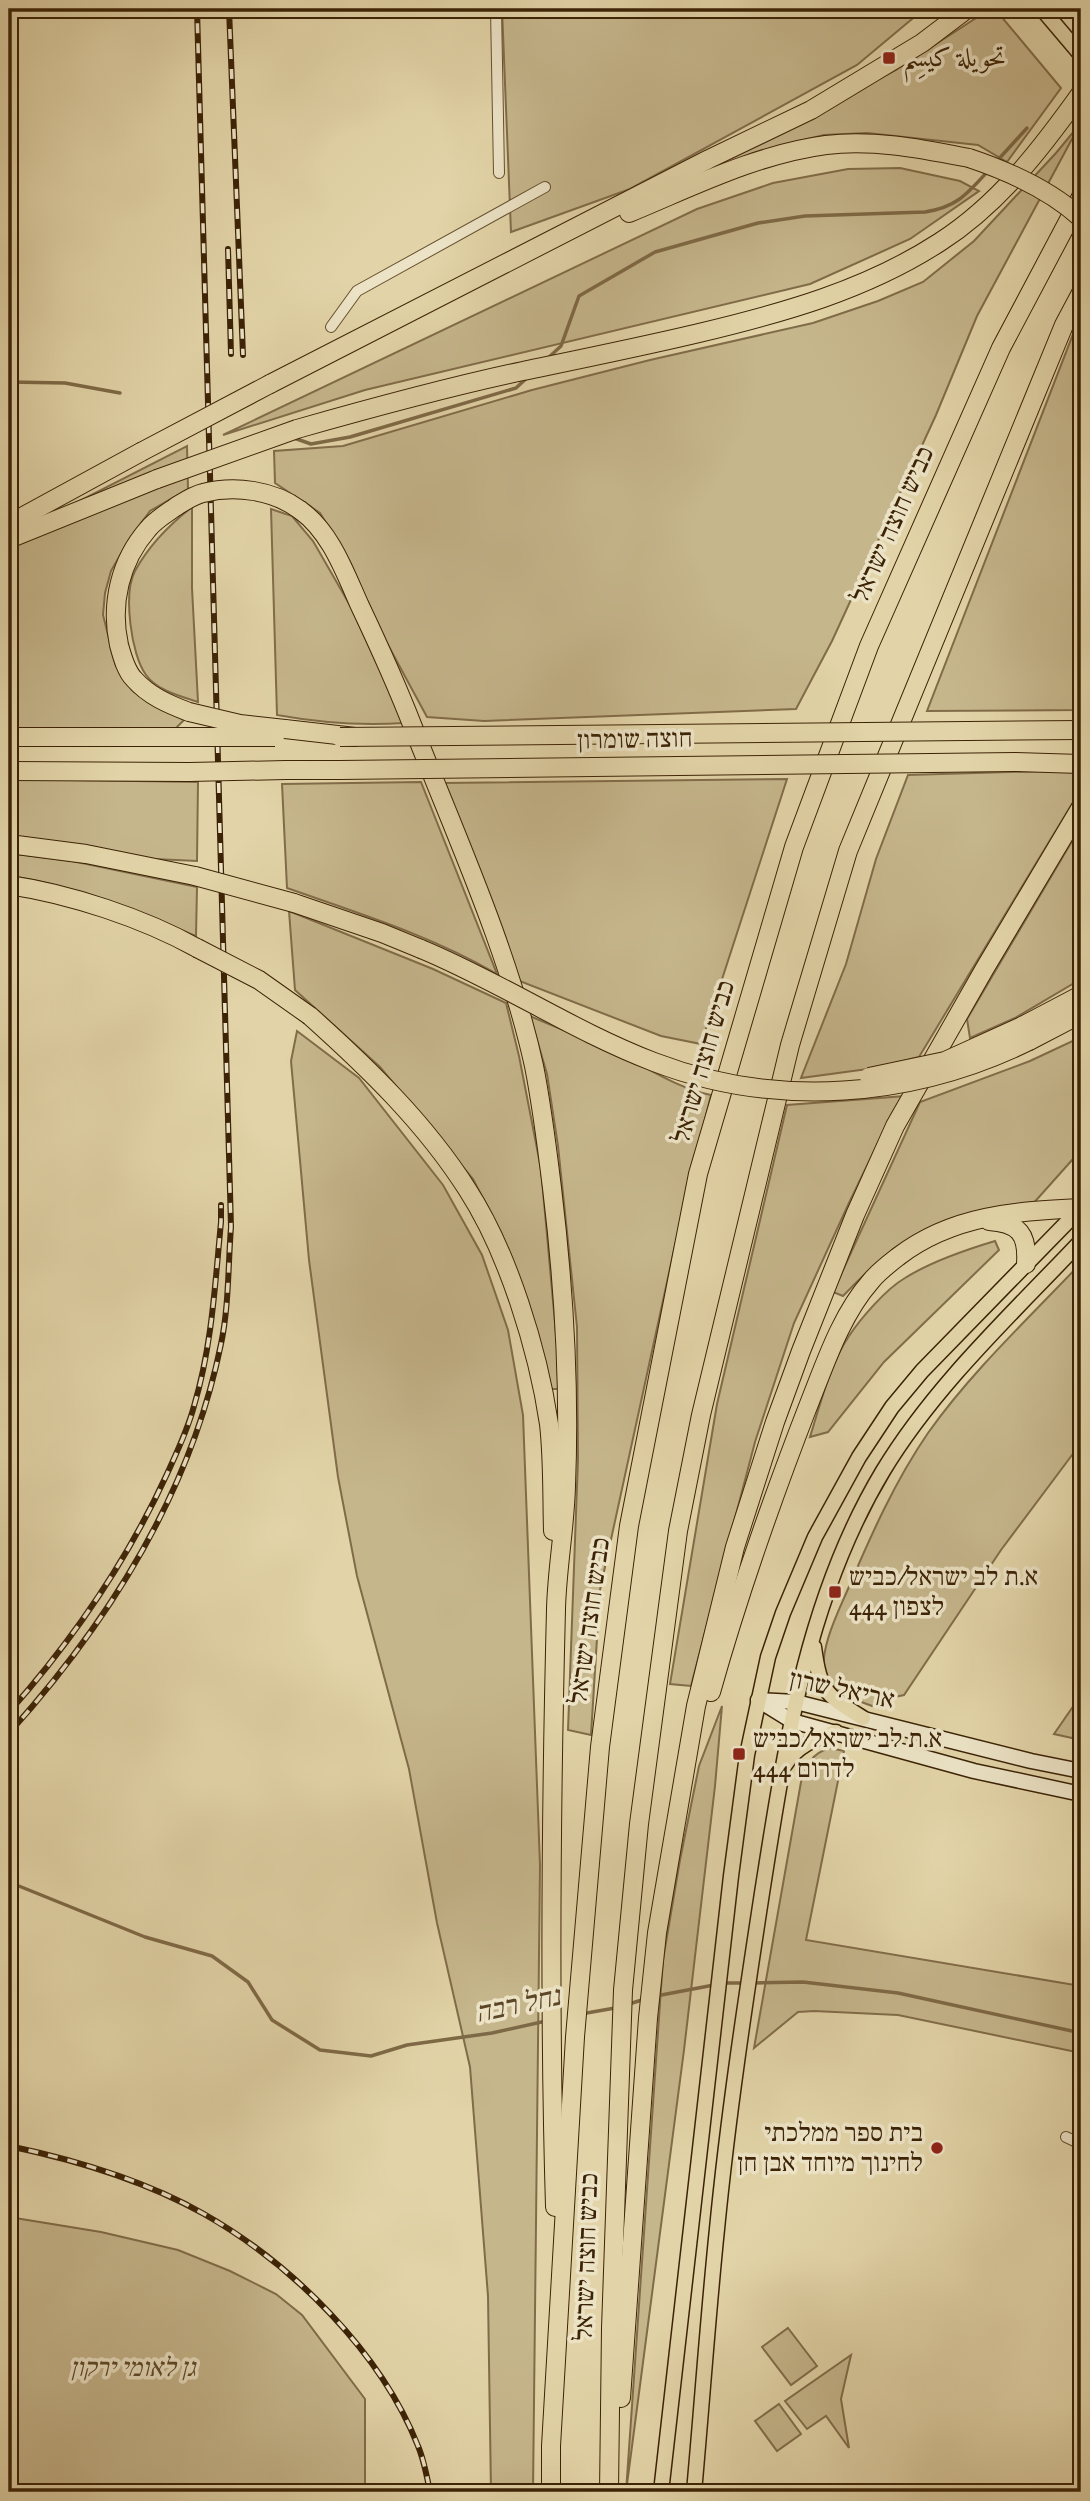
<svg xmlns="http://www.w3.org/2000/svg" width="1090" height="2501" viewBox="0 0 1090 2501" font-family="'IM FELL English',Amiri,'Frank Ruhl Libre',serif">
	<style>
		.green { fill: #c6b68c; stroke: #816c49; stroke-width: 2 }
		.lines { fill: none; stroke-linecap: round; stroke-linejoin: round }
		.stream { stroke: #7e6946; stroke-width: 3.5 }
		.street-casing { stroke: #664f2e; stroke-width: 12 }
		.secondary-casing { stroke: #3c2306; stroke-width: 17 }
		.primary-casing { stroke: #3c2306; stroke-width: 17 }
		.highway-casing { stroke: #3c2306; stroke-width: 20 }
		.street { stroke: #ece3c6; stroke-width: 10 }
		.secondary { stroke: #ece3c6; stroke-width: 14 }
		.primary { stroke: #e2d4a8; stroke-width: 14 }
		.highway { stroke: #e2d4a8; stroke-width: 18 }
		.rail-casing { stroke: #3c2306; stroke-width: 6 }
		.rail { stroke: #ece3c6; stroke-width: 3.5; stroke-dasharray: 10; stroke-linecap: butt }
		.highway-bridge-casing { stroke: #3c2306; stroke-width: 20; stroke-linecap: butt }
		.highway-bridge { stroke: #e2d4a8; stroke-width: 18 }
		.poi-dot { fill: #8f2418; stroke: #ece3c6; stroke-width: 2.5 }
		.labels { text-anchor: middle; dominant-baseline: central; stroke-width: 7; stroke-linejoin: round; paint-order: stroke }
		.poi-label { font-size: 26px; fill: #3c2306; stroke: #ece3c6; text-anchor: start }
		.street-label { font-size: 26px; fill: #3c2306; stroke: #ece3c6 }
		.park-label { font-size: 26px; font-style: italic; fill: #5e4828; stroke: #ece3c6 }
		.water-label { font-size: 28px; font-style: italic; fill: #5d4626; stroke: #ece3c6 }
	</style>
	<rect width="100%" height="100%" fill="#e2d4a8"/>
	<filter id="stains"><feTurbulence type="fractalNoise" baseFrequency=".00286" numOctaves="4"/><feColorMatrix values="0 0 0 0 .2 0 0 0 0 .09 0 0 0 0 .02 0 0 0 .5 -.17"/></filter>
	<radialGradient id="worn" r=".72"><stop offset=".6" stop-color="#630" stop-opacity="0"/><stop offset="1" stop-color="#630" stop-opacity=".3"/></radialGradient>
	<g class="green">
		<path d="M502 9H924L857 65 630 189 511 232Z"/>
		<path d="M990 9H995L1061 88 1007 162 978 145 867 133 824 135 776 147 696 174 896 70Z"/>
		<path d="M1080 124 977 316 936 415 832 641 796 709 484 721 427 717 381 632 350 562 320 513 275 483 274 451 343 446 532 390 650 360 813 323 878 301 923 282 974 241 1056 153Z"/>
		<path d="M900 168 960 181 979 191 910 239 810 284 365 390 223 435 697 209 773 183 848 169Z"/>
		<path d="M1081 315V710L927 711 1077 324Z"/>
		<path d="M187 446 188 489 150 511 130 538 111 571 105 593 103 615 116 666 132 690 151 704 184 720 175 729 9 731V537Z"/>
		<path d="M192 507V588L198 702C180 696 158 691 146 675 131 655 123 593 135 571 149 545 169 525 192 507Z"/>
		<path d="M271 509 292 516 313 541 351 607 404 723C359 726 321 723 277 715Z"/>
		<path d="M1081 770V789L919 1057 875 1068 801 1078 846 964 876 859 908 775Z"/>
		<path d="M9 779 198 782 197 861 154 859 9 836Z"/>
		<path d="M787 779 701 1044 661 1036 517 980 443 783Z"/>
		<path d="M421 782 497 974C432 936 358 913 287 888L282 784Z"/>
		<path d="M1081 826V979L1015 1018 970 1038 967 1019Z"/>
		<path d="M9 853 72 861 197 887 196 936C139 913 69 883 9 876Z"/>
		<path d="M289 911 433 969 506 1003 519 1056 541 1169 561 1389H549L539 1338 528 1301 497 1225 473 1179 380 1067 295 990Z"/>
		<path d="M530 1016C562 1030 595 1042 626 1058 654 1071 680 1089 711 1095L674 1250 600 1590 591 1735 568 1730 578 1459 577 1327 558 1146 547 1074Z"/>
		<path d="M297 1031 359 1078 443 1185 482 1255 508 1330 523 1415 540 1865 533 2492H491L488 2296 470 2067 437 1923 409 1769 357 1576 338 1477 309 1260 291 1061Z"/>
		<path d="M1081 1037V1150L1031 1206C1012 1208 991 1209 972 1213 920 1223 878 1259 843 1296L833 1292 920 1102 1030 1061Z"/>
		<path d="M906 1096 877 1145 848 1205 794 1323 755 1442 691 1686 670 1684 717 1404 787 1105Z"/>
		<path d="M995 1241 999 1250 884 1362 828 1432 810 1437C820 1405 830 1364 849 1336 861 1318 886 1289 905 1278 932 1261 965 1250 995 1241Z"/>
		<path d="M1081 1263V1443L1001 1550 904 1695 880 1700 872 1706C855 1699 831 1694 825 1675 818 1651 839 1610 848 1589 871 1535 895 1481 928 1433 972 1371 1029 1318 1081 1263Z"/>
		<path d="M1081 1695V1740L1054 1734Z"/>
		<path d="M722 1706 715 1786 684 2050 626 2492 663 1960 680 1860 699 1766Z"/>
		<path d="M830 1748 844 1751 806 1940 1081 1986V2053L898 2015 814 2011 798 2012 754 2048 801 1782C806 1765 812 1753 830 1748Z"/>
		<path d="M9 2217 101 2232 178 2250 230 2271 276 2294 302 2315 365 2399V2492H9Z"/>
		<path d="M788 2328 817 2366 791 2385 762 2347Z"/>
		<path d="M851 2355 841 2399 849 2448 826 2416 807 2429 785 2401Z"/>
		<path d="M779 2404 801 2434 777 2451 755 2421Z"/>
	</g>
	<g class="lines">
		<g class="stream">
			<path d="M996 162 1027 128"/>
			<path d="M547 359 561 346 579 296 655 252 758 223 805 216 925 212C957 207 967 194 988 171"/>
			<path d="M9 382 65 383 120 393"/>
			<path d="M294 438 311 444 350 437 516 388 529 376"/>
			<path d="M9 1882 145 1937 212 1956 248 1982 272 2020 320 2050 371 2056 407 2045 492 2033 546 2021"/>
			<path d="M721 1983H745"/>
			<path d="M753 1983 803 1982 898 1993 1081 2033"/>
			<path d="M656 1996 714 1985"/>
			<path d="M629 2004 645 1999"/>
			<path d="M581 2014 615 2008"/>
		</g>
		<g class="street-casing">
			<g id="street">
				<path d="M496 9 499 173"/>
				<path d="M331 327 357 291 545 187"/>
				<path d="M1066 2137 1081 2144"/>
			</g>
		</g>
		<g class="secondary-casing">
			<g id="secondary">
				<path d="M758 1700 792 1721 974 1771 1081 1794"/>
				<path d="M759 1700 796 1702 1031 1761 1081 1771"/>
			</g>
		</g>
		<g class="primary-casing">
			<g id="primary">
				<path d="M1042 9 1081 55"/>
				<path d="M814 1647C820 1692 826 1695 863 1718"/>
				<path d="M785 1765C796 1746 816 1738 836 1732"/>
				<path d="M661 2492 731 1876 747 1755 768 1657 783 1613 815 1537 859 1457 892 1407 922 1371 1081 1208"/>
				<path d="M694 2492C702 2404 708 2316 717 2229 728 2116 745 2004 762 1893 785 1748 806 1599 883 1471 935 1385 1012 1314 1081 1241"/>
			</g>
		</g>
		<g class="highway-casing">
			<g id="highway">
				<path d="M629 213C692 187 757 154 826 145 873 139 922 149 969 158"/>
				<path d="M270 384 709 159 811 110 922 43 967 9"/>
				<path d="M297 429C371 408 447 387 523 371 581 359 640 347 699 333 783 313 866 290 940 242 999 204 1041 149 1081 93"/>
				<path d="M177 506C167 513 155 520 148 529 120 561 110 604 119 645 122 656 126 671 134 679 149 696 168 704 189 712"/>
				<path d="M300 510C331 532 345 573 360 606 379 646 397 686 413 727 456 836 509 952 534 1066 542 1106 547 1147 552 1188 564 1287 570 1386 566 1486 565 1527 557 1568 556 1609 551 1808 549 2007 555 2207"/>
				<path d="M9 524 141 452"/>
				<path d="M9 539 157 479"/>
				<path d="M285 729 355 737"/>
				<path d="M9 737H191"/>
				<path d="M286 770H340"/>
				<path d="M9 771 189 772"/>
				<path d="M9 844 86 854 195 876"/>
				<path d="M9 885C70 894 143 918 197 948"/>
				<path d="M294 903 382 933 421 949"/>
				<path d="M310 1016C368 1068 425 1123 467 1189 508 1252 538 1350 549 1424 553 1459 552 1496 553 1531"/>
				<path d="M1022 1026 1081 995"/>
				<path d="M1029 1041 1081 1014"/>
				<path d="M989 1221C1019 1223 1028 1234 1026 1264"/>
				<path d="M711 1692C738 1596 771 1502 807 1409 824 1367 840 1316 871 1281 878 1272 890 1263 899 1256 953 1215 1016 1211 1081 1208"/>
				<path d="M621 2398 648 2018 657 1933 696 1706 735 1547 775 1422 801 1351 855 1215 895 1126 985 968 1081 807"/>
				<path d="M551 2492V2446L575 2037 600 1747 629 1526 698 1174 794 847 869 646 1001 348 1081 197"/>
				<path d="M609 2492 611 2328 623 1990 639 1824 678 1531 701 1415 790 1045 848 851 1064 325 1081 293"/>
			</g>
		</g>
		<use href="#street" class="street"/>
		<use href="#secondary" class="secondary"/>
		<use href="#primary" class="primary"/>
		<use href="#highway" class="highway"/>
		<g class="rail-casing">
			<g id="rail">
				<path d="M229 9 243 355"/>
				<path d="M228 249 231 354"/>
				<path d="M9 1712C72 1641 127 1561 167 1474 177 1452 188 1429 194 1406 212 1346 215 1284 221 1222V1205"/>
				<path d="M9 1733C109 1622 191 1492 221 1344 229 1306 228 1265 231 1227L197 9"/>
				<path d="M9 2146C76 2160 144 2180 204 2214 292 2264 381 2352 418 2446 424 2460 427 2477 430 2492"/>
			</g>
		</g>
		<use href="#rail" class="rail"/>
		<g class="highway-bridge-casing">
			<g id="highway-bridge">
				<path d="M969 158C1008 171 1050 190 1081 218"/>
				<path d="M141 452 270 384"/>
				<path d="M157 479 297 429"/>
				<path d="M177 506C185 501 194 495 203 493 235 485 273 490 300 510"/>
				<path d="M189 712 240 724 285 729"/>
				<path d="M191 737H275"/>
				<path d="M340 737 1081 730"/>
				<path d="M340 770 1015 762 1081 764"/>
				<path d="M189 772 286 770"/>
				<path d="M195 876 294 903"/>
				<path d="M197 948 259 980 310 1016"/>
				<path d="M421 949C501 982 573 1031 654 1062 776 1109 913 1098 1029 1041"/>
				<path d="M869 1077 945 1061 1022 1026"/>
			</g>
		</g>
		<use href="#highway-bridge" class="highway-bridge"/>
	</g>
	<g class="poi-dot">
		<rect x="882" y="51" width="14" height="14" rx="3.5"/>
		<rect x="828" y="1585" width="14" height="14" rx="3.5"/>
		<rect x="732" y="1747" width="14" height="14" rx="3.5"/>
		<circle cx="937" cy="2148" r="7"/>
	</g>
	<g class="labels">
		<g class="poi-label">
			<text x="903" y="58">تحويلة كيسِم</text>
			<text x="849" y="1577">א.ת לב ישראל/כביש<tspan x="849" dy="30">444 לצפון</tspan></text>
			<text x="753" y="1739">א.ת לב ישראל/כביש<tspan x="753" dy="30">444 לדרום</tspan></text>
			<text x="923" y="2133" text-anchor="end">בית ספר ממלכתי<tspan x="923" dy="30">לחינוך מיוחד אבן חן</tspan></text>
		</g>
		<g class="street-label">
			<text transform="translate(893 525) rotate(-66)">כביש חוצה ישראל</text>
			<text transform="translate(635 740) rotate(-1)">חוצה שומרון</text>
			<text transform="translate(704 1062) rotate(-74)">כביש חוצה ישראל</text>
			<text transform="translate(590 1621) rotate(-82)">כביש חוצה ישראל</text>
			<text transform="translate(842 1690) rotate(12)">אריאל שרון</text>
			<text transform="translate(587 2257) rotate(-88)">כביש חוצה ישראל</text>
		</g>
		<g class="park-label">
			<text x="133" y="2368">גן לאומי ירקון</text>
		</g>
		<g class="water-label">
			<text transform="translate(518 2006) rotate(-12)">נחל רבה</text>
		</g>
	</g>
	<rect width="1090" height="2501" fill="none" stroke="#e2d4a8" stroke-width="35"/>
	<rect x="10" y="10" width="1069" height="2480" fill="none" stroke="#3c2306" stroke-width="3.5"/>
	<rect x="18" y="18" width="1055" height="2466" fill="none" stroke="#3c2306" stroke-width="2"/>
	<rect width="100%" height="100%" filter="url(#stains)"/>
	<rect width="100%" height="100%" fill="url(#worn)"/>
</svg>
